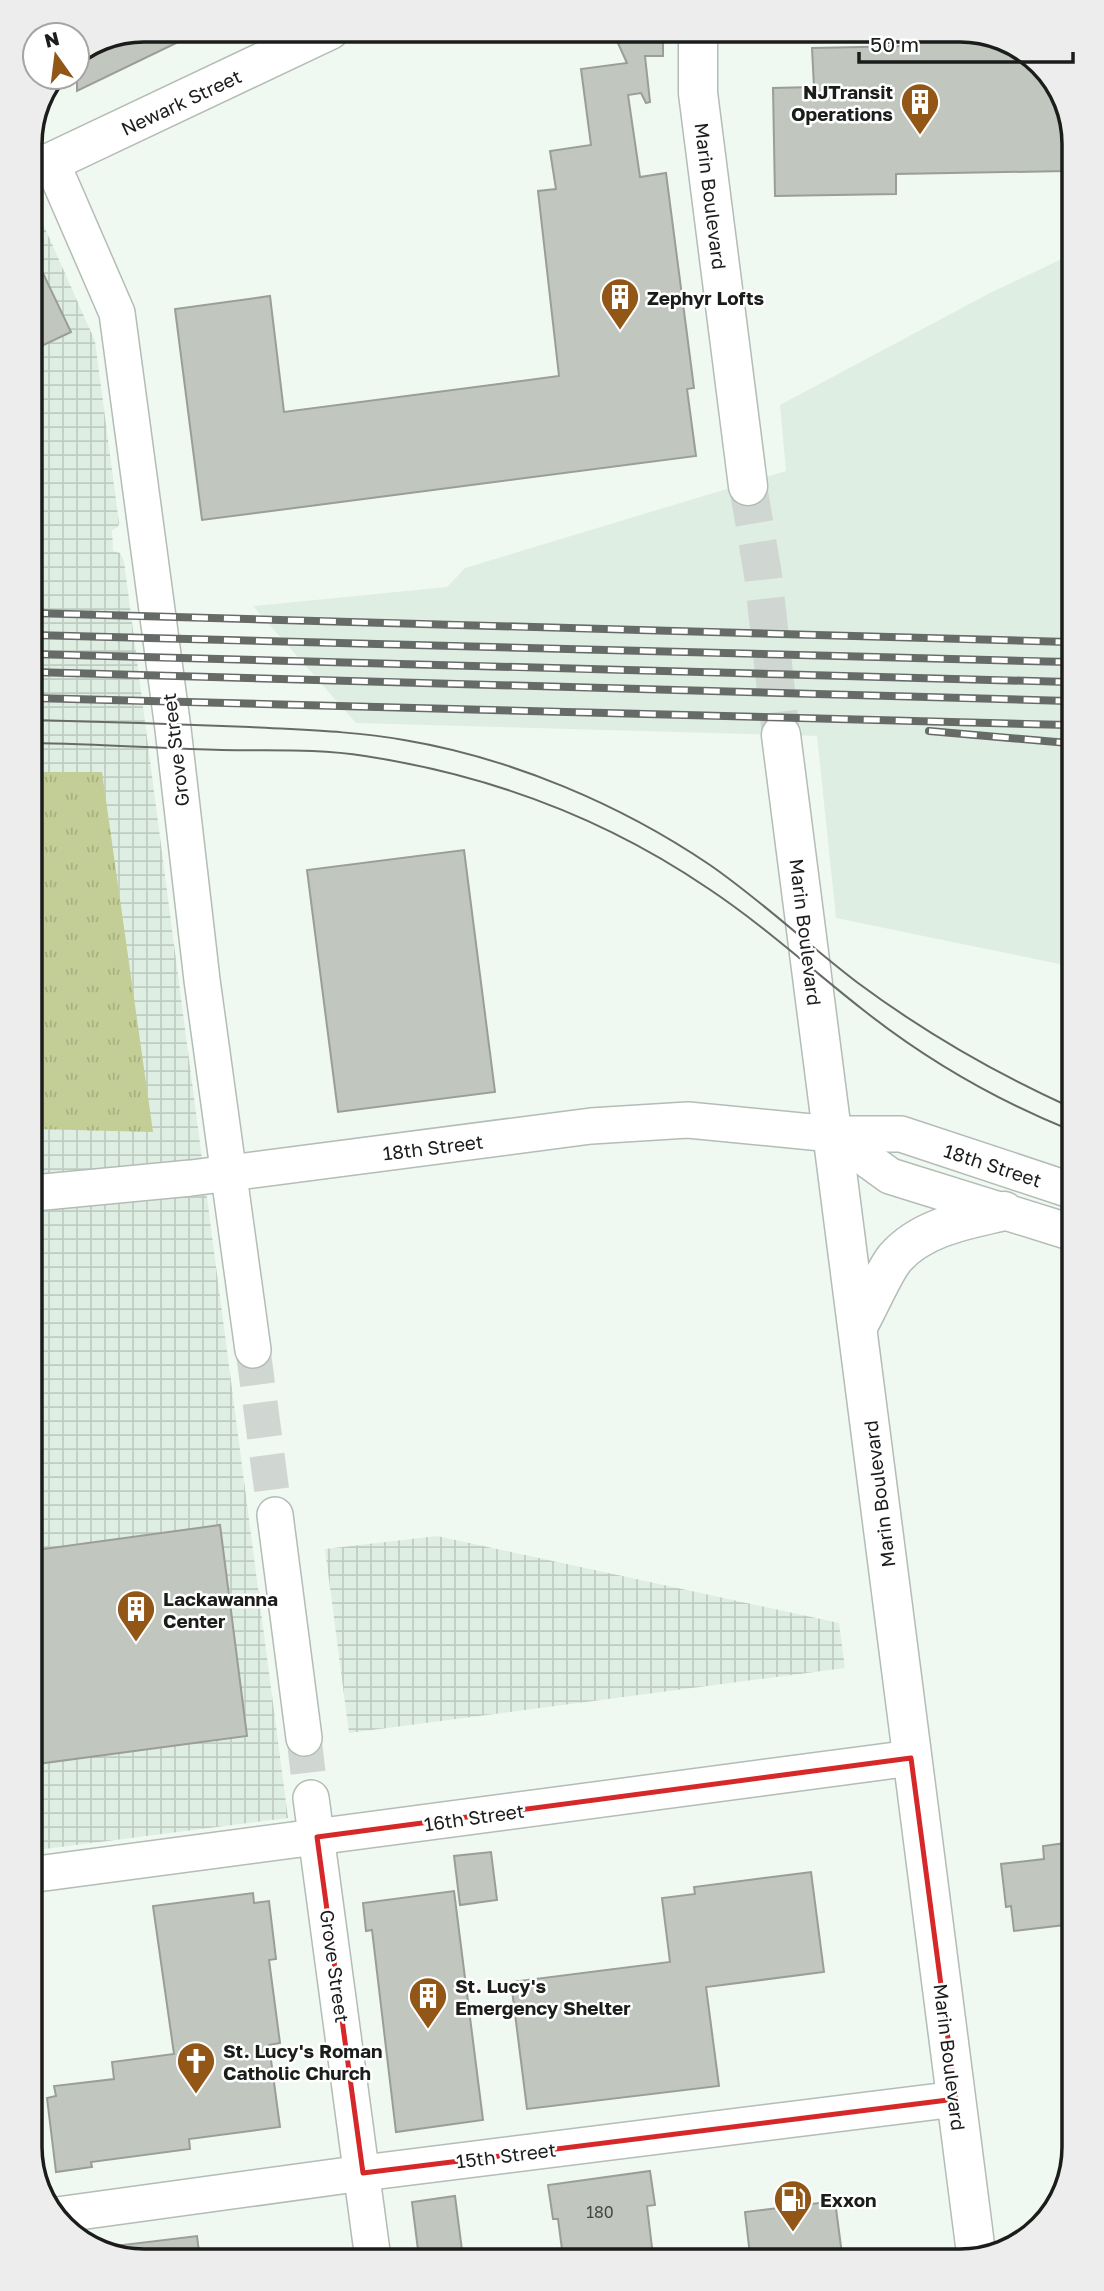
<svg xmlns="http://www.w3.org/2000/svg" width="1104" height="2291" viewBox="0 0 1104 2291" font-family="'Golos Text',sans-serif">
	<style>
		.built { fill: #dfeee3 }
		.industrial { fill: url(#industrial-grid) }
		.grass { fill: url(#grass-tufts) }
		.building { fill: #c1c6bf; stroke: #9a9e97; stroke-width: 2 }
		.lines { fill: none; stroke-linecap: round; stroke-linejoin: round }
		.minor-tunnel { stroke: #d0d7d2; stroke-width: 35; stroke-dasharray: 35 18; stroke-linecap: butt }
		.major-tunnel { stroke: #d0d7d2; stroke-width: 38; stroke-dasharray: 38 19; stroke-linecap: butt }
		.minor-casing { stroke: #b4bcb6; stroke-width: 38 }
		.major-casing { stroke: #b4bcb6; stroke-width: 41 }
		.minor { stroke: #fff; stroke-width: 35 }
		.major { stroke: #fff; stroke-width: 38 }
		.tram { stroke: #676b67; stroke-width: 2 }
		.rail-casing { stroke: #676b67; stroke-width: 8 }
		.rail { stroke: #fff; stroke-width: 5; stroke-dasharray: 16; stroke-linecap: butt }
		.marked { fill: none; stroke: #d62828; stroke-width: 5; stroke-linejoin: round }
		.labels { text-anchor: middle; dominant-baseline: central; stroke-width: 5; stroke-linejoin: round; paint-order: stroke }
		.number-label { font-size: 16px; fill: #444744 }
		.poi-label { font-size: 19px; font-weight: bold; fill: #1b1d1b; stroke: #fff; text-anchor: start }
		.street-label { font-size: 19px; fill: #1b1d1b; stroke: #fff }
		.rim { fill: none; stroke: #1b1d1b; stroke-width: 3.5 }
	</style>
	<defs>
		<pattern id="industrial-grid" width="8" height="8" patternUnits="userSpaceOnUse" patternTransform="scale(1.75)"><rect width="8" height="8" fill="#dfeee3"/><path d="M0 4h8M4 0v8" fill="none" stroke="#bfccc2"/></pattern>
		<pattern id="grass-tufts" width="24" height="20" patternUnits="userSpaceOnUse" patternTransform="scale(1.75)"><rect width="24" height="20" fill="#c3ce96"/><path d="M3 7l-1-3M5 7V3M7 7l1-3M15 17l-1-3M17 17v-4M19 17l1-3" fill="none" stroke="#a7b081"/></pattern>
	</defs>
	<rect width="100%" height="100%" fill="#f0f8f2"/>
	<path class="built" d="M1066 257 1069 966 836 918 817 736 356 723 253 606 447 587 465 568 786 471 780 405 990 293Z"/>
	<g class="industrial">
		<path d="M30 215 44 226 95 341 119 523 118 527 112 530 113 551 120 553 124 561 288 1818 37 1850Z"/>
		<path d="M437 1536 839 1623 845 1668 349 1733 325 1549Z"/>
	</g>
	<path class="grass" d="M33 772H102L153 1132 34 1129Z"/>
	<g class="building">
		<path d="M144 30H203L77 91V57Z"/>
		<path d="M612 30H663V56H645L650 102 646 103 641 93 628 95 640 177 666 173 694 388 687 389 696 456 202 520 175 309 270 296 284 412 559 376 538 191 556 189 550 151 591 145 581 69 627 63Z"/>
		<path d="M908 30H968L1029 53 1066 101V171L896 174V194L775 196 773 88 814 87 812 48 909 46Z"/>
		<path d="M30 246 71 332 31 351V329Z"/>
		<path d="M464 850 495 1092 338 1112 307 870Z"/>
		<path d="M220 1525 247 1736 37 1764 36 1550Z"/>
		<path d="M1073 1842V1924L1014 1931 1011 1906 1006 1907 1001 1864 1044 1859 1043 1846Z"/>
		<path d="M491 1852 497 1900 460 1905 454 1856Z"/>
		<path d="M811 1872 824 1972 706 1987 719 2086 527 2109 511 1982 670 1962 662 1898 695 1894 694 1887Z"/>
		<path d="M454 1891 483 2120 396 2132 372 1930 366 1931 363 1903Z"/>
		<path d="M253 1893 254 1903 269 1901 276 1959 269 1960 280 2043 269 2045 280 2127 189 2139 190 2149 91 2162 92 2167 56 2172 47 2098 56 2096 54 2086 114 2079 112 2062 174 2054 153 1906Z"/>
		<path d="M650 2171 655 2205 647 2206 653 2256 563 2257 558 2219H553L548 2185Z"/>
		<path d="M455 2196 463 2258H419L412 2202Z"/>
		<path d="M835 2201 842 2254 750 2255 745 2212Z"/>
		<path d="M197 2236 200 2260 137 2261 115 2253 114 2246Z"/>
	</g>
	<g class="lines">
		<g class="minor-tunnel">
			<path d="M253 1350 275 1515"/>
			<path d="M304 1738 311 1798"/>
		</g>
		<path class="major-tunnel" d="M748 486 763 575 781 735"/>
		<g class="minor-casing">
			<g id="minor">
				<path d="M51 161 117 313 173 729 202 980 253 1350"/>
				<path d="M832 1134 890 1176 1070 1232"/>
				<path d="M34 1193 191 1178 591 1126 688 1120 832 1134H901L1070 1190"/>
				<path d="M275 1515 304 1738"/>
				<path d="M311 1798 373 2259"/>
				<path d="M37 1874 911 1758"/>
				<path d="M57 2215 363 2173 956 2099"/>
			</g>
		</g>
		<g class="major-casing">
			<g id="major">
				<path d="M698 30V93L748 486"/>
				<path d="M30 172 330 30"/>
				<path d="M781 735 976 2253"/>
				<path d="M858 1326C868 1309 884 1271 895 1258 922 1227 966 1220 1004 1211"/>
			</g>
		</g>
		<use href="#minor" class="minor"/>
		<use href="#major" class="major"/>
		<g class="tram">
			<path d="M32 720C105 722 177 724 250 727 302 730 353 731 404 740 511 758 620 804 710 865 762 901 808 945 858 983 924 1032 995 1073 1070 1107"/>
			<path d="M32 743C95 744 158 748 222 750 269 751 317 748 365 756 489 775 605 818 709 889 763 925 811 969 862 1009 925 1059 996 1100 1070 1130"/>
		</g>
		<g class="rail-casing">
			<g id="rail">
				<path d="M32 613 1068 642"/>
				<path d="M32 635 1068 662"/>
				<path d="M32 654 1068 682"/>
				<path d="M32 672 1068 701"/>
				<path d="M32 698 1068 725"/>
				<path d="M929 731 1068 743"/>
			</g>
		</g>
		<use href="#rail" class="rail"/>
	</g>
	<path class="marked" d="M911 1758 956 2099 363 2173 317 1837Z"/>
	<defs>
		<g id="building-pin" transform="scale(2.0125)"><path d="M0 17L-7.5 6A9.5 9.5 0 1 1 7.5 6Z" fill="#925617" stroke="#fff"/><path d="M-4-6H4V6H1V3H-1V6H-4ZM-2.5-4.3h1.7v1.8h-1.7ZM.8-4.3h1.7v1.8H.8ZM-2.5-1h1.7V.8h-1.7ZM.8-1h1.7V.8H.8Z" fill="#fff"/></g>
		<g id="church-pin" transform="scale(2.0125)"><path d="M0 17L-7.5 6A9.5 9.5 0 1 1 7.5 6Z" fill="#925617" stroke="#fff"/><path d="M-1.2-6h2.4v3.5h3.3v2.4h-3.3V6h-2.4V-.1h-3.3v-2.4h3.3Z" fill="#fff"/></g>
		<g id="fuel-pin" transform="scale(2.0125)"><path d="M0 17L-7.5 6A9.5 9.5 0 1 1 7.5 6Z" fill="#925617" stroke="#fff"/><path d="M-5.5-6h7V0h2V4h1.3V-2.5L3-4.5l.8-.8L6-3V5H2.5V1h-1V6h-7ZM-4.2-4.7v3.2H.2V-4.7Z" fill="#fff"/></g>
	</defs>
	<g fill-rule="evenodd">
		<use href="#building-pin" x="920" y="102"/>
		<use href="#building-pin" x="620" y="297"/>
		<use href="#building-pin" x="136" y="1609"/>
		<use href="#building-pin" x="428" y="1996"/>
		<use href="#church-pin" x="196" y="2061"/>
		<use href="#fuel-pin" x="793" y="2199"/>
	</g>
	<g class="labels">
		<g class="number-label">
			<text x="600" y="2212">180</text>
		</g>
		<g class="poi-label">
			<text x="893" y="91" text-anchor="end">NJTransit<tspan x="893" dy="22">Operations</tspan></text>
			<text x="647" y="297">Zephyr Lofts</text>
			<text x="163" y="1598">Lackawanna<tspan x="163" dy="22">Center</tspan></text>
			<text x="455" y="1985">St. Lucy's<tspan x="455" dy="22">Emergency Shelter</tspan></text>
			<text x="223" y="2050">St. Lucy's Roman<tspan x="223" dy="22">Catholic Church</tspan></text>
			<text x="820" y="2199">Exxon</text>
		</g>
		<g class="street-label">
			<text transform="translate(181 102) rotate(-25)">Newark Street</text>
			<text transform="translate(711 196) rotate(83)">Marin Boulevard</text>
			<text transform="translate(175 750) rotate(-97)">Grove Street</text>
			<text transform="translate(806 932) rotate(83)">Marin Boulevard</text>
			<text transform="translate(433 1147) rotate(-7)">18th Street</text>
			<text transform="translate(993 1165) rotate(18)">18th Street</text>
			<text transform="translate(879 1494) rotate(-97)">Marin Boulevard</text>
			<text transform="translate(474 1817) rotate(-8)">16th Street</text>
			<text transform="translate(335 1966) rotate(82)">Grove Street</text>
			<text transform="translate(950 2057) rotate(83)">Marin Boulevard</text>
			<text transform="translate(506 2155) rotate(-7)">15th Street</text>
		</g>
	</g>
	<path d="M0 0H1104V2291H0ZM144 42H960A102 102 0 0 1 1062 144V2147A102 102 0 0 1 960 2249H144A102 102 0 0 1 42 2147V144A102 102 0 0 1 144 42Z" fill="#ededed" fill-rule="evenodd"/>
	<path class="rim" d="M144 42H960A102 102 0 0 1 1062 144V2147A102 102 0 0 1 960 2249H144A102 102 0 0 1 42 2147V144A102 102 0 0 1 144 42Z"/>
	<g transform="translate(56 56) rotate(346)"><circle r="33" fill="#ffffff" stroke="#a4a5a4" stroke-width="2"/>
	<path d="M0-5L12 26L0 18L-12 26Z" fill="#925617"/>
	<text y="-10" font-size="19" font-weight="bold" text-anchor="middle" fill="#1b1d1b">N</text>
	</g>
	<path d="M859 52v10h214v-10" fill="none" stroke="#1b1d1b" stroke-width="3.5"/>
	<text x="870" y="52" font-size="21" fill="#1b1d1b" stroke="#ffffff" stroke-width="5" paint-order="stroke">50 m</text>
</svg>
